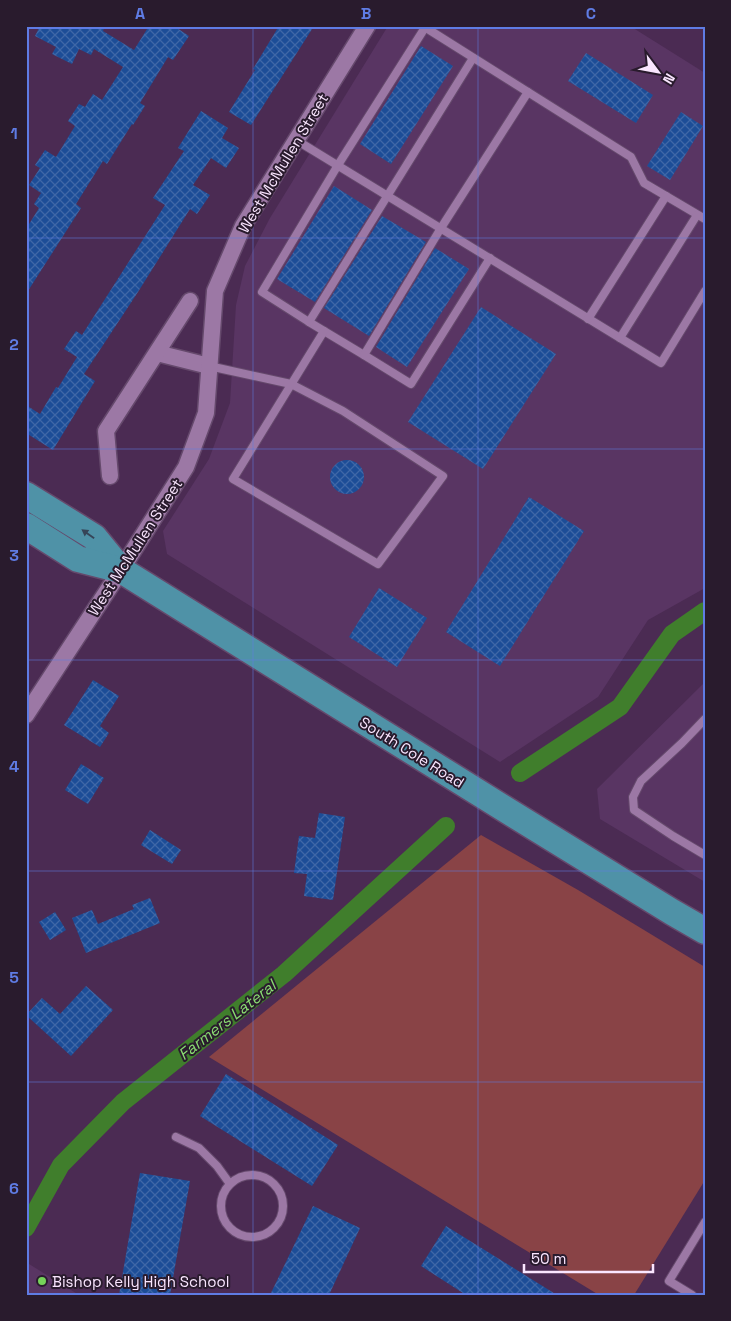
<svg xmlns="http://www.w3.org/2000/svg" width="731" height="1321" viewBox="0 0 731 1321" font-family="'Space Grotesk',sans-serif">
	<style>
		.built { fill: #593563 }
		.grass { fill: #894346 }
		.lines { fill: none; stroke-linecap: round; stroke-linejoin: round }
		.canal { stroke: #407e2c; stroke-width: 18 }
		.building { fill: url(#building-cross-hatch) }
		.lane-casing { stroke: #65496c; stroke-width: 10 }
		.street-casing { stroke: #65496c; stroke-width: 19 }
		.primary-casing { stroke: #65496c; stroke-width: 29 }
		.lane { stroke: #9c78a5; stroke-width: 8 }
		.street { stroke: #9c78a5; stroke-width: 16 }
		.primary { stroke: #4f92a7; stroke-width: 26 }
		.oneway { fill: #364558 }
		.grid { fill: none; stroke: #5f7ce4; stroke-width: 1; stroke-opacity: 0.55 }
		.poi-dot { fill: #76d25a; stroke: #291b2d; stroke-width: 2 }
		.labels { text-anchor: middle; dominant-baseline: central; stroke-width: 4; stroke-linejoin: round; paint-order: stroke }
		.street-label { font-size: 15px; fill: #fae6ff; stroke: #291b2d }
		.poi-label { font-size: 15px; fill: #fae6ff; stroke: #291b2d; text-anchor: start }
		.water-label { font-size: 16px; font-style: italic; fill: #8adc72; stroke: #291b2d }
		.neatline { fill: none; stroke: #5f7ce4; stroke-width: 2 }
		.grid-label { font-size: 16px; text-anchor: middle; font-weight: bold; fill: #5f7ce4 }
	</style>
	<defs>
		<pattern id="building-cross-hatch" width="8" height="8" patternUnits="userSpaceOnUse" patternTransform="scale(1.25)"><rect width="8" height="8" fill="#1c4d97"/><path d="M0 0l8 8M0 8l8-8" fill="none" stroke="#3e67a7"/></pattern>
	</defs>
	<rect width="100%" height="100%" fill="#4b2b53"/>
	<g class="built">
		<path d="M388 26H630L705 73V588L648 620 598 697 500 762 167 554 163 531 209 459 230 403 236 305 245 266 270 218Z"/>
		<path d="M705 682V882L600 819 597 789Z"/>
		<path d="M29 1264 79 1295H26V1267Z"/>
	</g>
	<path class="grass" d="M481 835 578 890 705 967V1180L634 1295H599L209 1057Z"/>
	<g class="lines">
		<g class="canal">
			<path d="M520 773 620 707 672 634 705 611"/>
			<path d="M26 1228 61 1165 123 1102 284 974 446 826"/>
		</g>
	</g>
	<g class="building">
		<path d="M40 26H105L103 31 134 50 149 26H174L189 36 173 60 168 57 140 103 145 106 133 125 132 124 107 164 103 161 76 204 81 208 26 294V229L39 208 34 204 41 193 29 185 40 168 35 165 45 150 56 157 75 126 68 121 79 104 85 107 93 94 102 100 123 67 94 49 91 55 79 49 72 64 52 54 56 47 35 36Z"/>
		<path d="M279 26H314L251 125 229 112 255 70 253 69Z"/>
		<path d="M421 46 453 66 391 164 360 144Z"/>
		<path d="M586 53 653 95 636 123 568 81Z"/>
		<path d="M201 111 228 128 222 138 239 148 226 168 211 158 193 185 210 195 197 214 190 209 138 292 84 374 95 381 53 450 26 433V405L40 414 56 387 58 388 77 357 64 349 76 331 82 335 165 205 153 198 184 151 178 148Z"/>
		<path d="M681 112 703 126 670 180 647 166Z"/>
		<path d="M334 186 372 210 315 302 277 279Z"/>
		<path d="M382 216 426 242 369 336 324 308Z"/>
		<path d="M435 248 469 269 407 367 376 347Z"/>
		<path d="M481 307 556 354 483 469 408 422Z"/>
		<circle cx="347" cy="477" r="17"/>
		<path d="M529 497 584 531 500 666 446 632Z"/>
		<path d="M379 588 427 618 397 667 349 637Z"/>
		<path d="M93 680 119 696 100 726 109 733 100 747 64 725Z"/>
		<path d="M81 764 104 778 88 804 65 790Z"/>
		<path d="M319 813 345 817 333 900 304 896 307 874 294 873 299 836 315 838Z"/>
		<path d="M150 830 181 850 172 864 141 845Z"/>
		<path d="M150 898 160 923 86 953 72 918 92 910 98 924 134 909 132 905Z"/>
		<path d="M55 912 66 930 50 940 39 922Z"/>
		<path d="M86 986 113 1010 71 1056 26 1015 42 998 60 1014Z"/>
		<path d="M226 1074 338 1145 312 1186 200 1116Z"/>
		<path d="M140 1173 190 1181 170 1295H119Z"/>
		<path d="M313 1206 360 1228 329 1295H270Z"/>
		<path d="M446 1226 557 1295H466L421 1266Z"/>
	</g>
	<g class="lines">
		<g class="lane-casing">
			<g id="lane">
				<path d="M423 26 631 157 644 183 705 219"/>
				<path d="M473 58 309 322 364 355 441 228 528 92"/>
				<path d="M296 140 661 363 705 291"/>
				<path d="M588 319 666 196"/>
				<path d="M309 322 262 292 338 165 426 26"/>
				<path d="M620 338 697 215"/>
				<path d="M364 355 411 384 490 258"/>
				<path d="M209 366 291 384 343 411 443 476 378 564 233 479 324 331"/>
				<path d="M705 719 682 743 641 781 633 797 634 810 673 836 705 855"/>
				<path d="M176 1137 199 1148 217 1166 230 1184"/>
				<circle cx="252" cy="1206" r="31"/>
				<path d="M692 1295 669 1281 705 1222"/>
			</g>
		</g>
		<g class="street-casing">
			<g id="street">
				<path d="M157 353 209 366"/>
				<path d="M110 476 106 431 190 301"/>
				<path d="M26 715 121 570 186 467 206 413 215 291 243 226 367 26"/>
			</g>
		</g>
		<g class="primary-casing">
			<g id="primary">
				<path d="M26 495 94 537 121 570"/>
				<path d="M26 526 78 559 121 570 508 811 672 912 705 931"/>
			</g>
		</g>
		<use href="#lane" class="lane"/>
		<use href="#street" class="street"/>
		<use href="#primary" class="primary"/>
	</g>
	<defs><path id="oneway-solid" d="M-6-.8H1V-3.2L6.5 0L1 3.2V.8H-6Z" transform="scale(1.25)"/></defs>
	<use class="oneway" href="#oneway-solid" transform="translate(88 534) rotate(-145)"/>
	<path class="grid" d="M253 26V1295M478 26V1295M26 238H705M26 449H705M26 660H705M26 871H705M26 1082H705"/>
	<circle class="poi-dot" cx="42" cy="1281" r="5"/>
	<g class="labels">
		<g class="street-label">
			<text transform="translate(283 163) rotate(-59)">West McMullen Street</text>
			<text transform="translate(135 547) rotate(-57)">West McMullen Street</text>
			<text transform="translate(412 752) rotate(32)">South Cole Road</text>
		</g>
		<g class="poi-label">
			<text x="52" y="1281">Bishop Kelly High School</text>
		</g>
		<g class="water-label">
			<text transform="translate(227 1020) rotate(-38)">Farmers Lateral</text>
		</g>
	</g>
	<rect width="731" height="1321" fill="none" stroke="#291b2d" stroke-width="55"/>
	<g transform="translate(658 72) rotate(122)" stroke="#291b2d" stroke-width="4" paint-order="stroke">
	<path d="M0-4L9 19L0 12L-9 19Z" fill="#fae6ff"/>
	<text y="-8" font-size="14" font-weight="bold" text-anchor="middle" fill="#fae6ff">N</text>
	</g>
	<path d="M524 1264v8h129v-8" fill="none" stroke="#fae6ff" stroke-width="2.5"/>
	<text x="531" y="1264" font-size="15" fill="#fae6ff" stroke="#291b2d" stroke-width="4" paint-order="stroke">50 m</text>
	<rect x="28" y="28" width="676" height="1266" class="neatline"/>
	<g class="grid-label">
		<text x="140" y="19">A</text>
		<text x="366" y="19">B</text>
		<text x="591" y="19">C</text>
		<text x="14" y="139">1</text>
		<text x="14" y="350">2</text>
		<text x="14" y="561">3</text>
		<text x="14" y="772">4</text>
		<text x="14" y="983">5</text>
		<text x="14" y="1194">6</text>
	</g>
</svg>
